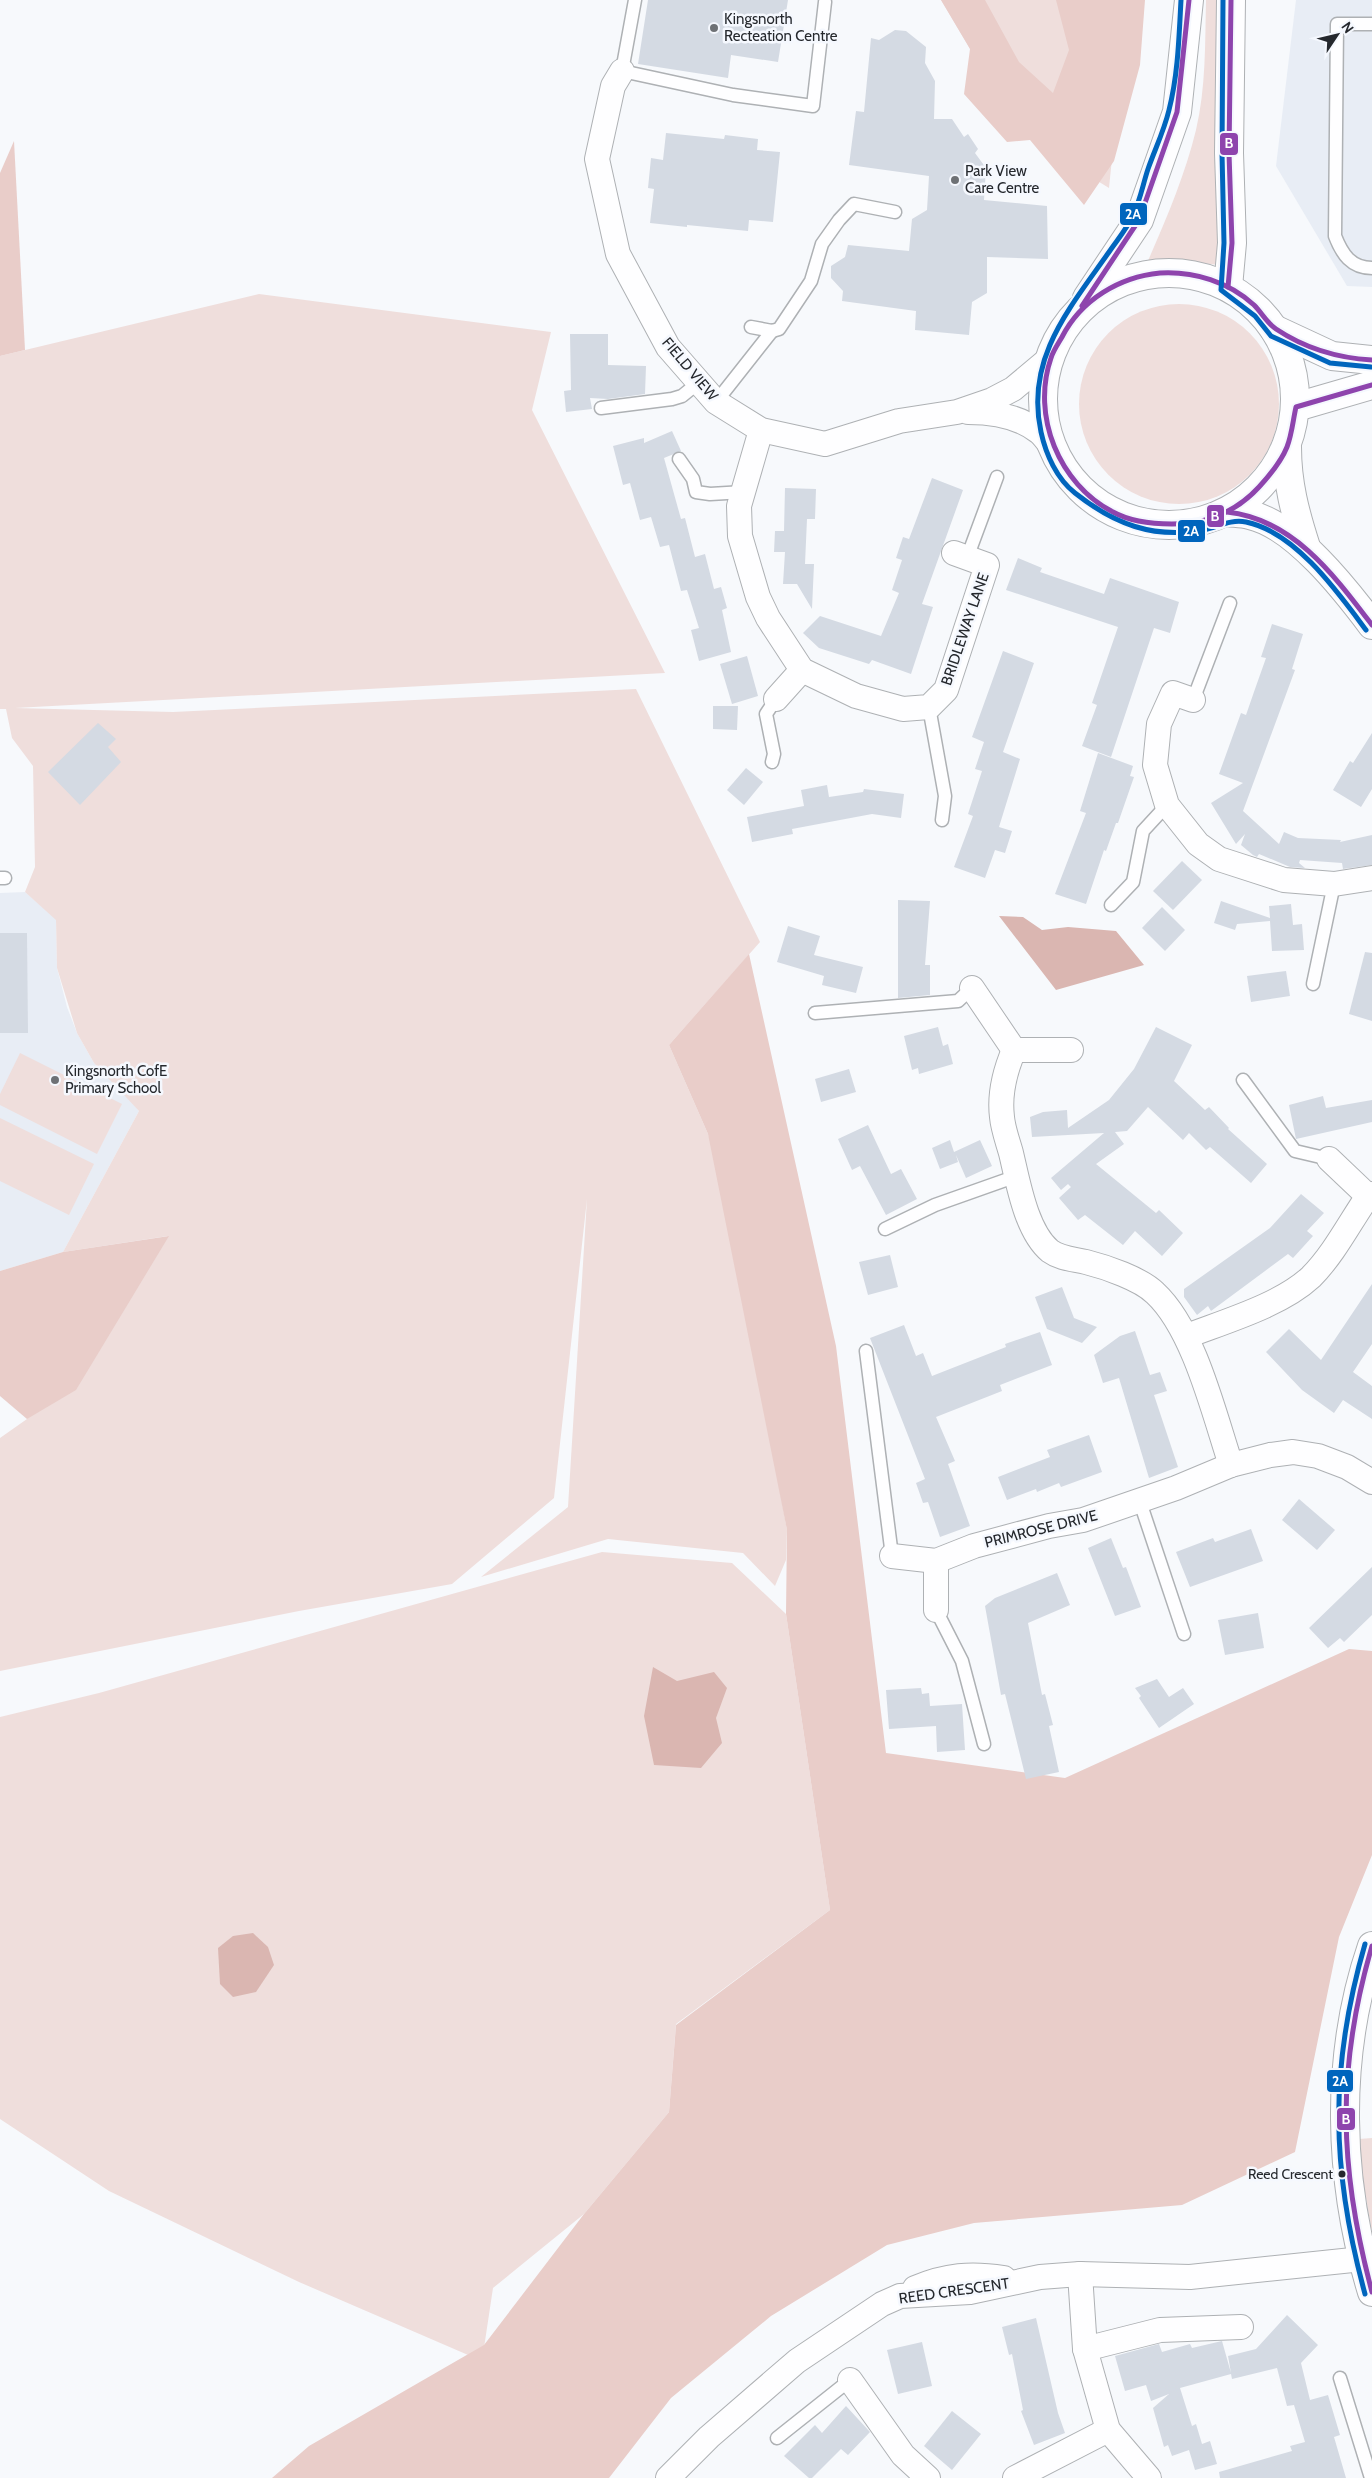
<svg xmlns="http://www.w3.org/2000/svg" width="1372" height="2478" viewBox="0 0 1372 2478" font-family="Cabin,sans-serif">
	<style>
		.built { fill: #e8edf5 }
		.green { fill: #efdedc }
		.forest { fill: #e9cdc9 }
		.water { fill: #dab6b1 }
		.building { fill: #d4dae3 }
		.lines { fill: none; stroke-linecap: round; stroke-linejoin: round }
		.service-casing { stroke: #aeb1b4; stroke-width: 15 }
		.minor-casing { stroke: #aeb1b4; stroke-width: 26 }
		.tertiary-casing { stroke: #aeb1b4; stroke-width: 30 }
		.service { stroke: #fefeff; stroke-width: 12 }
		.minor { stroke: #fefeff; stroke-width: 24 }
		.tertiary { stroke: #fefeff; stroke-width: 28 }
		.bus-1-casing { stroke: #f5f8fe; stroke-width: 9 }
		.bus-2-casing { stroke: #f5f8fe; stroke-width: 9 }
		.bus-1 { stroke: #8e44ad; stroke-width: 5 }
		.bus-2 { stroke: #0065bd; stroke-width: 5 }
		.poi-dot { fill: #6e7175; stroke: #f5f8fe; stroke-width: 2 }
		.bus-dot { fill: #25282d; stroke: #f5f8fe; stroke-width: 2 }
		.labels { text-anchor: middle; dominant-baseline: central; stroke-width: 5; stroke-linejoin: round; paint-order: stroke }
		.bus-label { font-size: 14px; fill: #25282d; stroke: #f5f8fe; text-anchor: end }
		.poi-label { font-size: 15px; fill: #25282d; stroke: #f5f8fe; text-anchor: start }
		.street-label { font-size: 15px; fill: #25282d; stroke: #f5f8fe }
		.line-badge { stroke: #f5f8fe; stroke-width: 2 }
		.badge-label { font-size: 14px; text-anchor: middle; font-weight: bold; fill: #fff }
	</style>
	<rect width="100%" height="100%" fill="#f7f9fc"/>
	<g class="built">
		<path d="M1296 0H1372V287L1347 286 1276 166Z"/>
		<path d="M25 892 56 919 57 968 67 1007 77 1033 94 1063 127 1096 139 1111 63 1252 0 1271V893Z"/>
	</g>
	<g class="green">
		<path d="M941 0H1128L1109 188 1021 134Z"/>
		<path d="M1206 0H1222L1217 139 1219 265 1184 261 1147 263C1166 220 1185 175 1196 130 1206 88 1205 43 1206 0Z"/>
		<path d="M259 294 551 332 532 410 665 673 15 708 173 712 636 689 760 942 669 1045 708 1134 723 1175 787 1530 786 1560 775 1586 743 1553 608 1539 481 1577 568 1507 587 1199 554 1498 452 1584 299 1611 0 1671V1438L27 1419 168 1236 63 1252 139 1111 94 1063 77 1033 57 968 56 920 25 892 35 867 33 766 12 738 6 709H0V356Z"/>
		<circle cx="1179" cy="404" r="100"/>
		<path d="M20 1053 122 1104 97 1154 0 1105V1094Z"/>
		<path d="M0 1118 94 1164 69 1215 0 1181Z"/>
		<path d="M602 1552 732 1563 786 1614 830 1910 676 2024 669 2112 584 2214 493 2288 482 2361 299 2282 109 2191 0 2119V1717L99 1693Z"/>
		<path d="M1372 2138V2233L1362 2175 1359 2139Z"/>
	</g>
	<g class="forest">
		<path d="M941 0H985L1019 62 1053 93 1069 50 1056 0H1145L1140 65 1114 161 1084 205 1030 140 1007 142 964 94 970 49Z"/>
		<path d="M14 141 25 350 0 356V173Z"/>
		<path d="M749 954 836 1346 886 1753 1065 1778 1349 1649 1372 1651V1855L1339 1937 1295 2152 1182 2205 974 2223 887 2245 771 2316 671 2398 609 2478H272L309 2446 484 2345 584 2214 669 2112 676 2025 830 1910 786 1614 787 1530 708 1134 669 1045Z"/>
		<path d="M169 1236 76 1390 27 1419 0 1396V1271L63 1252Z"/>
	</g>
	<g class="water">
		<path d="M999 916 1023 917 1042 930 1068 927 1116 931 1144 965 1056 990Z"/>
		<path d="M653 1667 677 1681 714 1672 727 1688 716 1718 722 1743 701 1768 654 1765 644 1716Z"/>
		<path d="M253 1933 268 1947 274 1965 256 1992 233 1997 220 1984 218 1948 233 1936Z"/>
	</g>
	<g class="building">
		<path d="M648 0H788L778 62 731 55 728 78 638 64Z"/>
		<path d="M895 30 906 31 926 47 925 63 935 81 934 119H952L964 137 968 134 978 149 975 153 986 168 984 200 1047 206 1048 259 987 257V293L972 302 969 335 915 330 916 311 842 301 843 291 831 278V266L845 257 848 245 909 251 912 219 927 210 929 176 849 165 856 111 864 112 871 38 879 40Z"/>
		<path d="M666 133 724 139 725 135 758 139 757 150 780 152 773 222 749 220 748 231 687 225V227L650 223 654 189 648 188 651 158 663 160Z"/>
		<path d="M570 334H608V365L646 366 645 394 608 399 590 398 592 409 566 412 564 391 571 390Z"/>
		<path d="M672 431 681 451 664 458 681 519 685 518 695 557 705 554 714 589 721 587 727 608 722 610 731 652 699 661 691 630 699 628 687 590 681 591 669 545 660 547 651 517 640 520 630 483 623 485 613 446 644 438V443Z"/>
		<path d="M932 478 963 490 922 604 933 607 911 674 872 660 869 664 819 648 803 633 820 616 881 636 899 593 892 590 902 560 896 558 903 537 909 539Z"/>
		<path d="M785 488 816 489 815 519H807L805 564H814L812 609 797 584H783L785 552H774L775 531H784Z"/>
		<path d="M1018 558 1042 568 1040 572 1104 594 1110 578 1179 602 1170 633 1154 628 1111 757 1082 746 1097 705 1092 703 1118 627 1006 590Z"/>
		<path d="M1272 624 1303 634 1292 669 1295 670 1243 811 1279 844 1284 832 1298 838 1341 840 1340 842 1372 835V865L1343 869 1342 863 1300 860 1299 863 1305 868 1290 867 1259 854 1257 857 1253 855 1241 845 1245 834 1236 844 1211 803 1243 783 1219 774 1241 713 1246 715 1255 689 1266 658 1261 657Z"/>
		<path d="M1003 651 1034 663 1003 752 1020 759 999 827 1012 831 1005 853 995 850 985 878 954 867 973 816 968 814 982 771 975 769 984 742 972 737Z"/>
		<path d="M747 656 758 696 732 704 720 664Z"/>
		<path d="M713 706H738L737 730 713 729Z"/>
		<path d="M98 723 116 739 108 747 121 762 80 805 48 772Z"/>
		<path d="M1372 733V789L1361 807 1333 790 1350 761 1353 763Z"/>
		<path d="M1098 753 1133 766 1130 776 1134 777 1118 823H1116L1106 851 1104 850 1086 904 1055 894 1086 813 1080 811Z"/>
		<path d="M746 768 763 782 744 805 727 790Z"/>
		<path d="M827 785 829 797 863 792 864 789 904 794 901 818 872 814 792 829 793 834 752 842 747 817 804 806 801 790Z"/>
		<path d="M1182 861 1202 880 1173 910 1153 891Z"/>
		<path d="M898 900 930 901 925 965H930V995L898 998Z"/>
		<path d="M1221 901 1270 918 1269 906 1291 904 1293 925 1302 924 1304 950 1272 951 1270 921 1237 924 1235 930 1214 923Z"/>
		<path d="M1162 907 1185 930 1165 951 1142 928Z"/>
		<path d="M788 926 820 936 814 955 863 967 856 993 822 985 824 976 777 962Z"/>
		<path d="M0 933H27L28 1033H0Z"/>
		<path d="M1365 952 1372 953V1021L1349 1014Z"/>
		<path d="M1286 971 1290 996 1251 1002 1247 976Z"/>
		<path d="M938 1027 943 1046 948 1044 953 1064 919 1074 918 1068 912 1070 904 1036Z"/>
		<path d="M1156 1027 1192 1045 1174 1081 1205 1110 1209 1107 1229 1128 1228 1129 1267 1164 1251 1183 1210 1147 1206 1150 1189 1133 1183 1140 1148 1107 1127 1131 1115 1132 1124 1144 1096 1164 1156 1213 1159 1210 1183 1233 1162 1256 1135 1231 1123 1245 1085 1215 1078 1220 1059 1198 1071 1187 1068 1184 1061 1190 1051 1178 1104 1133 1032 1137 1030 1117 1043 1112 1067 1110 1068 1128 1109 1100 1134 1069Z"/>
		<path d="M849 1069 856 1092 821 1102 815 1079Z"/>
		<path d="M1323 1096 1326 1108 1372 1100V1122L1296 1139 1289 1105Z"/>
		<path d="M868 1125 891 1174 901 1169 917 1199 886 1215 860 1166 852 1170 838 1139Z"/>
		<path d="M950 1140 954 1152 980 1140 992 1166 966 1178 956 1155 958 1162 940 1169 932 1148Z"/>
		<path d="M1301 1194 1324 1213 1307 1231 1313 1236 1293 1258 1288 1254 1211 1311 1208 1306 1197 1315 1184 1297V1289L1270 1228Z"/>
		<path d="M890 1255 898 1287 868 1295 859 1262Z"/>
		<path d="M1372 1284V1344L1353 1372 1372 1386V1419L1343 1400 1334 1413 1302 1390 1266 1352 1289 1329 1321 1360Z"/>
		<path d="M1062 1287 1074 1318 1097 1327 1082 1343 1047 1329 1035 1297Z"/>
		<path d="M904 1325 916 1356 923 1353 932 1376 1006 1347 1005 1344 1040 1332 1052 1365 1000 1385 1002 1391 936 1417 955 1461 948 1464 970 1526 940 1537 928 1502 923 1503 916 1483 925 1479 870 1338Z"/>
		<path d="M1135 1331 1150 1375 1160 1372 1167 1391 1154 1395 1178 1467 1149 1478 1119 1378 1103 1383 1094 1355 1120 1336Z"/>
		<path d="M1089 1435 1102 1472 1061 1487 1059 1483 1037 1492 1036 1489 1007 1500 998 1477 1050 1457 1047 1450Z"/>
		<path d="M1299 1499 1335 1530 1317 1550 1282 1520Z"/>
		<path d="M1251 1529 1263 1561 1190 1587 1176 1552 1213 1538 1215 1542Z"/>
		<path d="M1111 1538 1123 1568 1126 1567 1141 1607 1115 1616 1088 1548Z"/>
		<path d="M1372 1567V1615L1344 1642 1340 1638 1328 1648 1309 1628Z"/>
		<path d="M1057 1573 1070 1605 1028 1623 1042 1695 1045 1694 1053 1725 1049 1726 1059 1772 1026 1779 1005 1694 1001 1695 985 1606 995 1598Z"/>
		<path d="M1258 1613 1264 1648 1225 1655 1218 1620Z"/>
		<path d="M1157 1679 1169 1697 1183 1688 1194 1704 1159 1728 1139 1698 1141 1696 1135 1688Z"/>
		<path d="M921 1688 922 1694 929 1693 930 1706 962 1704 965 1750 937 1752 936 1726 889 1729 886 1690Z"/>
		<path d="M1287 2315 1318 2345 1301 2363 1310 2400 1328 2395 1340 2435 1334 2437 1346 2478H1220L1219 2472 1292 2451 1290 2446 1305 2442 1294 2405 1287 2406 1277 2368 1232 2379 1231 2374 1180 2388 1192 2426 1196 2424 1202 2444 1210 2441 1217 2464 1195 2470 1189 2450 1172 2456 1168 2445 1164 2447 1153 2408 1169 2394 1151 2401 1146 2385 1125 2391 1115 2356 1159 2344 1162 2352 1190 2344 1192 2348 1222 2341 1231 2373 1228 2356 1256 2349Z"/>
		<path d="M1036 2318 1058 2413 1065 2433 1034 2445 1021 2411 1023 2410 1012 2354 1009 2355 1002 2327Z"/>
		<path d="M922 2342 932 2386 898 2394 887 2350Z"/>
		<path d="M846 2406 870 2432 848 2455 841 2449 812 2478H809L784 2456 815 2425 822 2433Z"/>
		<path d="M952 2411 981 2434 952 2470 924 2446Z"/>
	</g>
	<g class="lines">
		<g class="service-casing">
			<g id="service">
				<path d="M635 0 622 71 733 95 813 106 825 2"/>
				<path d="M1372 24H1337L1335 236C1342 254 1351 268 1372 268"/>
				<path d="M751 327 772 331 779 329 811 281 822 244 839 220 854 204 895 212"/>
				<path d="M716 402 772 331"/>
				<path d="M601 408 672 399 682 396 698 383"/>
				<path d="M679 459 693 479 696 492 710 494 744 492"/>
				<path d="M967 558 997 477"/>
				<path d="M1193 700 1230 603"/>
				<path d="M929 707 945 796 942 820"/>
				<path d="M772 762 774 754 766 714 776 699"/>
				<path d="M0 878H5"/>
				<path d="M1111 905 1133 882 1143 831 1167 805"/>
				<path d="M1313 984 1334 884"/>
				<path d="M815 1013 958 1001 972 988"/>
				<path d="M1243 1080 1295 1151 1329 1159"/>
				<path d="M885 1229 935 1205 1017 1176"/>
				<path d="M866 1351 892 1556"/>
				<path d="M1139 1499 1184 1634"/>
				<path d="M936 1610 962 1661 984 1744"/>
				<path d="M1340 2378 1371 2478"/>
				<path d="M777 2438 850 2380"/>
			</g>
		</g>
		<g class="minor-casing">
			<g id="minor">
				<path d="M622 71 613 86 597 159 618 254 668 347 716 402 761 430 825 444 899 421 957 412 992 400 1013 389 1050 358"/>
				<path d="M968 412C993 412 1019 416 1039 432 1046 438 1051 447 1057 454"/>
				<path d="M761 430 739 506 740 536 758 597 768 618 802 670 856 696 903 709 929 707 946 690 987 565 954 553"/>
				<path d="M776 699 802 670"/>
				<path d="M1193 700 1173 693 1159 724 1155 765 1167 805 1198 844 1219 859 1284 880 1334 884 1372 878"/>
				<path d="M972 988 1014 1050H1071"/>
				<path d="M1014 1050C1005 1071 999 1093 1002 1117 1003 1129 1008 1142 1011 1153 1018 1182 1026 1231 1050 1251 1061 1259 1074 1259 1086 1262 1106 1267 1141 1279 1155 1293 1194 1329 1214 1414 1231 1465"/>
				<path d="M1329 1159 1368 1196"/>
				<path d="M1187 1336C1226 1321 1281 1305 1311 1277 1334 1254 1350 1222 1368 1196L1372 1194"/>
				<path d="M892 1556 936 1561 974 1546 1049 1526 1083 1520 1176 1488 1231 1465 1270 1455 1293 1452 1318 1456 1347 1467 1372 1482"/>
				<path d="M936 1561V1610"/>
				<path d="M1080 2274 1085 2349 1108 2430 1149 2478"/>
				<path d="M915 2288C947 2275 970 2273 1004 2278"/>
				<path d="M1085 2349 1160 2330 1241 2327"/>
				<path d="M850 2380 903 2455 928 2478"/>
				<path d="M668 2478 709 2437 797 2361 882 2304 900 2296 970 2292 1040 2277 1080 2274 1190 2277 1362 2259"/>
				<path d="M1015 2478 1108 2430"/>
			</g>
		</g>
		<g class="tertiary-casing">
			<g id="tertiary">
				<circle cx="1169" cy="399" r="126"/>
				<path d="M1228 287 1232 243 1229 153 1231 0"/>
				<path d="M1087 298 1139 220 1177 112 1189 0"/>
				<path d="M1274 329 1332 356 1372 360"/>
				<path d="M1296 407 1372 385"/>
				<path d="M1287 447C1287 483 1295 513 1306 547"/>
				<path d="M1227 512C1235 513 1243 513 1250 515 1295 525 1345 589 1372 625"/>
				<path d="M1372 1946C1334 2057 1338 2181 1372 2292"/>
			</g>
		</g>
		<use href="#service" class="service"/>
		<use href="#minor" class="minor"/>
		<use href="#tertiary" class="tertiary"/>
		<g class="bus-1-casing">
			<g id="bus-1">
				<path d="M1228 287 1232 243 1229 153 1231 0"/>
				<path d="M1082 306 1139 220 1177 112 1189 0"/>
				<path d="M1372 360C1337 358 1306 349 1276 329 1267 323 1262 313 1254 305 1229 282 1194 271 1160 273 1119 277 1081 300 1062 337 1058 344 1053 351 1051 358 1031 416 1059 484 1113 512 1131 522 1152 524 1172 524 1206 524 1236 512 1259 487 1270 475 1281 462 1287 447 1292 434 1293 420 1296 407L1372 385"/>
				<path d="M1227 512C1293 519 1334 575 1372 625"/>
				<path d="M1372 1946C1336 2069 1339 2169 1372 2292"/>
			</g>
		</g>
		<g class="bus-2-casing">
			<g id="bus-2">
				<path d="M1181 0C1179 37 1178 75 1169 110 1164 131 1155 149 1148 169 1143 184 1140 201 1133 215 1127 229 1117 240 1109 252 1069 309 1025 359 1041 432 1046 455 1057 479 1075 493 1114 524 1153 539 1203 530 1218 527 1230 519 1246 522 1295 532 1337 591 1366 630"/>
				<path d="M1223 0 1222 153 1224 243 1221 290 1255 316 1271 336 1330 363 1371 367"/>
				<path d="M1365 2294C1331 2170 1329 2068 1365 1944"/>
			</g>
		</g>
		<use href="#bus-1" class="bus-1"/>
		<use href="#bus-2" class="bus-2"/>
	</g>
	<g class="poi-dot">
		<circle cx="714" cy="28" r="5"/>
		<circle cx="955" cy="180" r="5"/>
		<circle cx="55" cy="1080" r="5"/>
	</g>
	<circle class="bus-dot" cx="1342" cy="2174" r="4.5"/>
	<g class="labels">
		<g class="bus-label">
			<text x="1333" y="2174">Reed Crescent</text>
		</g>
		<g class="poi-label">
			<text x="724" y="19">Kingsnorth<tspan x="724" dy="17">Recteation Centre</tspan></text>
			<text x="965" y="171">Park View<tspan x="965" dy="17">Care Centre</tspan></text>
			<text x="65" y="1071">Kingsnorth CofE<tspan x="65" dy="17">Primary School</tspan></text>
		</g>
		<g class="street-label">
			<text transform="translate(690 369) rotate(50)">FIELD VIEW</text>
			<text transform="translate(965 629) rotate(-71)">BRIDLEWAY LANE</text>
			<text transform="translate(1041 1529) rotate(-14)">PRIMROSE DRIVE</text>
			<text transform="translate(954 2291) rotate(-8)">REED CRESCENT</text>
		</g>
	</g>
	<g class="line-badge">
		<rect x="1219" y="132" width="20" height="24" rx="5" fill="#8e44ad"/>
		<rect x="1119" y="202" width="29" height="24" rx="5" fill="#0065bd"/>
		<rect x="1206" y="504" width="19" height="24" rx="5" fill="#8e44ad"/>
		<rect x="1177" y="519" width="29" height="24" rx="5" fill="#0065bd"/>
		<rect x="1326" y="2069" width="28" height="24" rx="5" fill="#0065bd"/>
		<rect x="1336" y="2107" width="20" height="24" rx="5" fill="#8e44ad"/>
	</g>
	<g class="badge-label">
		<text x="1229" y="148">B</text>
		<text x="1133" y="219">2A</text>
		<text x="1215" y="521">B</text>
		<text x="1191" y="536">2A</text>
		<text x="1340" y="2086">2A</text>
		<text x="1346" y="2124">B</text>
	</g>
	<g transform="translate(1337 35) rotate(55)" stroke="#f5f8fe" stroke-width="4" paint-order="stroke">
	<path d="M0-4L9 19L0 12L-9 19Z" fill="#25282d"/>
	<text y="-8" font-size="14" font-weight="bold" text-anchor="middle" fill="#25282d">N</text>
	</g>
</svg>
